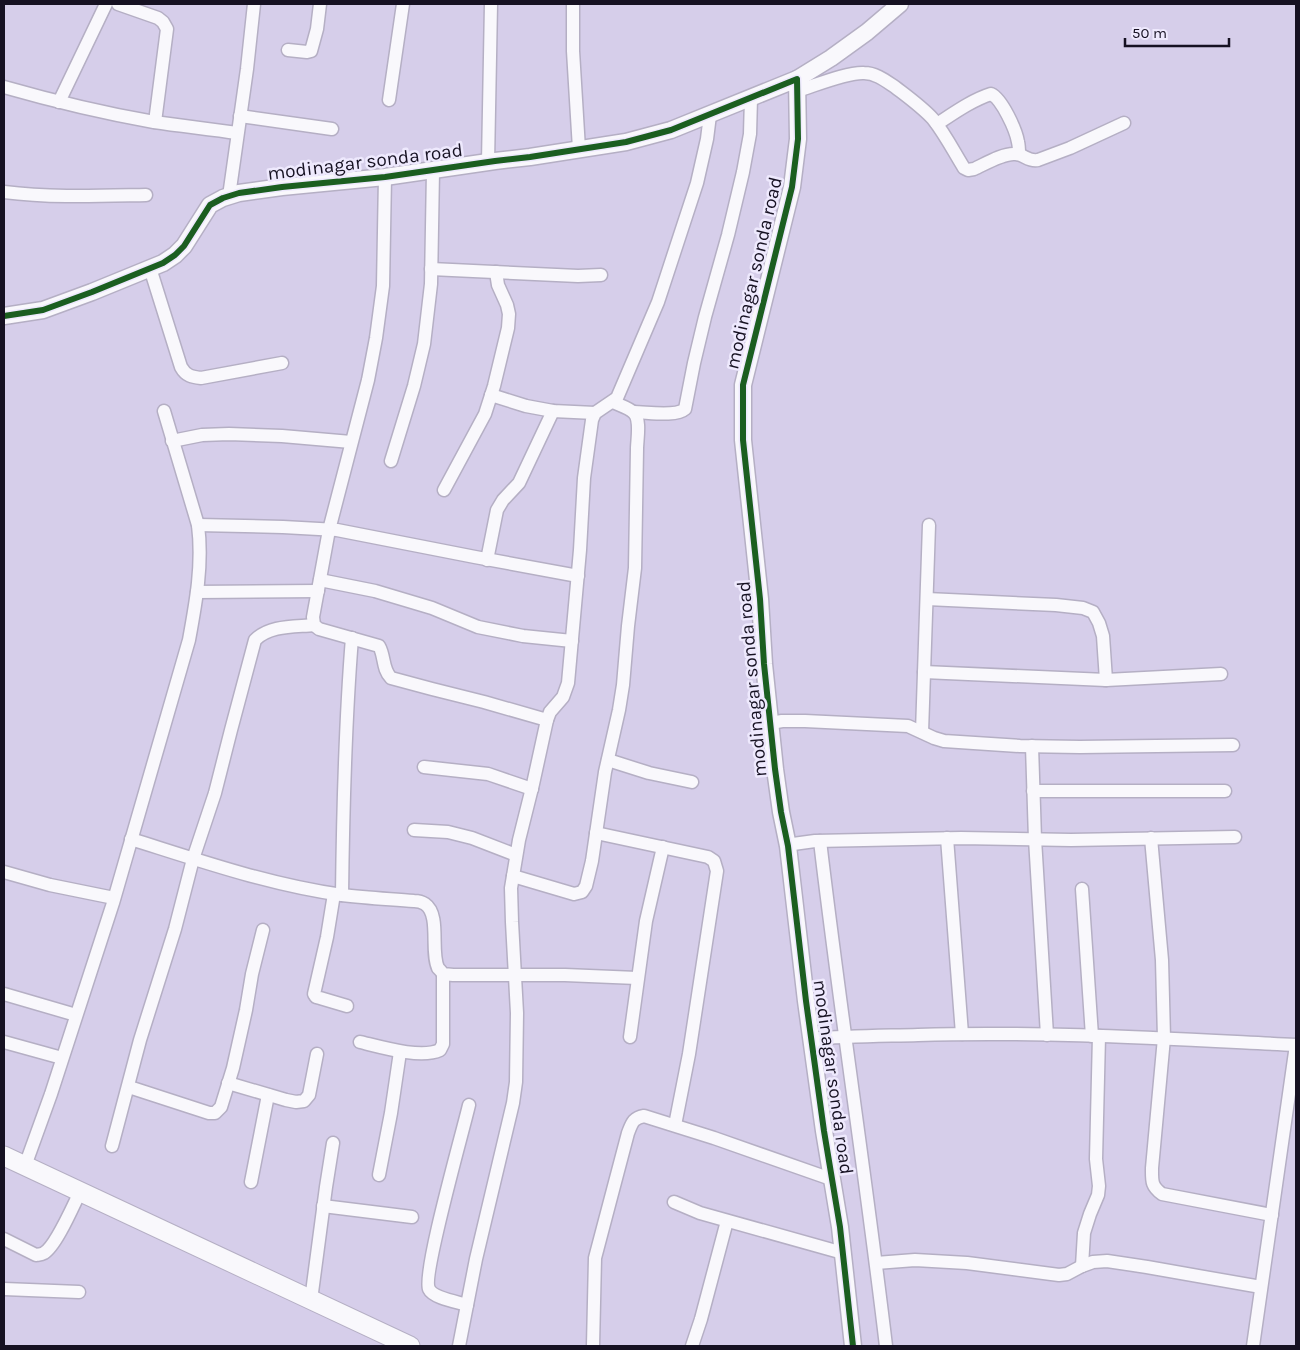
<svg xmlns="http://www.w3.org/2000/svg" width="1300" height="1350" viewBox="0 0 1300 1350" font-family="Karla,sans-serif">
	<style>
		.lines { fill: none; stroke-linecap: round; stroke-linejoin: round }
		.minor-casing { stroke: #b5afc4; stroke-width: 15 }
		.tertiary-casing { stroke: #b5afc4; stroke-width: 19 }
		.secondary-casing { stroke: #b5afc4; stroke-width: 21 }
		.minor { stroke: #f9f8fc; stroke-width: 12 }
		.tertiary { stroke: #f9f8fc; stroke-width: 16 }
		.secondary { stroke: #f9f8fc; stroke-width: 19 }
		.cycleway-casing { stroke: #eee9fd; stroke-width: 9 }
		.cycleway { stroke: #1b5e20; stroke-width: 6 }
		.labels { text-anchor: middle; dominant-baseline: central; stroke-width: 5; stroke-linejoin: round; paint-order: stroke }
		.street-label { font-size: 19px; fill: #161122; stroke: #eee9fd }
	</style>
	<rect width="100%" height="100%" fill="#d6ceea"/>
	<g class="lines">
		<g class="minor-casing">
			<g id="minor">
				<path d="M118 4 158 18 163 22 167 29 155 122"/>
				<path d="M573 4V51L579 149"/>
				<path d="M288 50 307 52 311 51 317 29 320 4"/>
				<path d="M4 87C53 101 103 113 154 122 181 126 210 129 237 133"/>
				<path d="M797 91C814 86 847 72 864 73 876 73 886 81 895 87 908 97 922 107 933 119 945 134 954 152 964 168L968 170 974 169C985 164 1003 153 1015 154 1024 154 1028 162 1038 160L1070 148 1124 123"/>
				<path d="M389 100 403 4"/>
				<path d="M59 102 106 4"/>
				<path d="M240 116 332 129"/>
				<path d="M937 124C954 113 972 100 991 94 1002 99 1016 130 1018 142 1019 146 1019 151 1019 154"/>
				<path d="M488 162 491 4"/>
				<path d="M385 177 383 286 376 338 368 380 329 530 313 617 314 625 319 629 379 646C385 656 382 669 391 678L432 689 484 702 547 720"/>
				<path d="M4 192C51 198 98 196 146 195"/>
				<path d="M229 196 247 69 254 4"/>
				<path d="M150 268 181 367C186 376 192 377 201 378L282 363"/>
				<path d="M431 269 578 276 601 275"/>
				<path d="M491 395 526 406 553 411 595 413"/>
				<path d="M634 412C647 412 676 417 685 409L694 363 705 317 728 235 743 172 750 134 751 98"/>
				<path d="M172 441 202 435 229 434 282 436 351 442"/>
				<path d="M391 461 414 386 424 344 431 284 433 171"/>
				<path d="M444 490 485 414 494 386 508 328 509 314 507 305 498 285 496 272"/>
				<path d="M198 525 283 527 337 530 475 557 578 576"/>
				<path d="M487 560 497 510 503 500 519 483 553 411"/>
				<path d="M320 580 375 591 432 608 478 627 523 636 572 641"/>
				<path d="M197 592 318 591"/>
				<path d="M927 599 1056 605 1083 608 1093 612 1099 623 1103 636 1106 680"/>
				<path d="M924 672 1106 680 1221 674"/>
				<path d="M771 723 782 721H805L908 726 934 738 944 741 1020 746 1080 747 1233 745"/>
				<path d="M922 732 929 525"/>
				<path d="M1032 746 1035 839 1047 1035"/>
				<path d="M608 760 649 773 692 782"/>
				<path d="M424 767 488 774 532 789"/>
				<path d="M1033 791H1225"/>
				<path d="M414 830 448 832 472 838 516 855"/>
				<path d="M596 833 708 857 714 861 717 871 689 1054 675 1125"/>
				<path d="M947 838 962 1034"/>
				<path d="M1151 838 1162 960 1164 1038 1152 1168C1152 1181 1151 1186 1162 1194L1272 1215"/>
				<path d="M131 839C201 861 270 885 342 895 366 898 390 899 414 901 418 901 422 902 425 904 441 915 430 951 438 968 440 970 442 972 443 974L453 975H565L637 978"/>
				<path d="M820 841C840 1010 866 1178 886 1346"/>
				<path d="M788 846 793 844 815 841 961 838 1071 840 1235 837"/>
				<path d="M4 872 50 885 114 898"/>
				<path d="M513 876 574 894 582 892 586 886 592 861 605 772 619 710 623 685 628 626 635 568 637 449C637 440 641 420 634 413 630 408 619 405 613 402"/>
				<path d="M1082 889 1092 1036"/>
				<path d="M334 894 327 937 314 994 316 997 320 998 347 1006"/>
				<path d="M342 895C343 809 345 724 352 638"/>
				<path d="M4 994 76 1015"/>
				<path d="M630 1037 646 921 663 847"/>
				<path d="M812 1039C847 1036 882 1036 918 1035 1044 1031 1170 1039 1296 1045"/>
				<path d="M4 1042 62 1058"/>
				<path d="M360 1042C381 1047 421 1059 440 1050L443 1044V974"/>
				<path d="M228 1083 286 1100 296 1102 304 1101 309 1095 317 1054"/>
				<path d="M129 1087 209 1113H215L221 1107 233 1068 246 1010 252 974 263 930"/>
				<path d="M112 1146 140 1040 175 929 193 859 215 793 231 730 255 640C270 625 294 627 314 625"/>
				<path d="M25 1166 51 1094 113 903 189 640C196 602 203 564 198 525L164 411"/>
				<path d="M379 1175 391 1113 400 1052"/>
				<path d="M251 1182 268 1095"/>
				<path d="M674 1202 700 1213 843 1253"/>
				<path d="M323 1206 412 1217"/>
				<path d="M4 1239 36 1255C40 1254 40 1255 44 1253 56 1246 73 1206 80 1192"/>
				<path d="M876 1263 915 1260 967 1263 1059 1275 1067 1274 1082 1266 1093 1262 1107 1261 1147 1267 1261 1287"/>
				<path d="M1082 1266 1084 1233 1090 1214 1098 1195 1099 1186 1096 1159 1099 1036"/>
				<path d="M4 1289 79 1292"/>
				<path d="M311 1300 326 1187 333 1143"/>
				<path d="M467 1305C458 1302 433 1298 429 1289 422 1275 463 1131 469 1105"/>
				<path d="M459 1346 476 1259 513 1103 516 1082 517 1013 512 922 511 888 519 840 533 784 547 720 550 712 563 697 568 683 580 550 584 478 592 420 595 413 617 398 658 302 697 183 707 139 710 115"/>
				<path d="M593 1346 595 1258 628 1133C632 1123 633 1118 644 1116L714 1138 831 1179"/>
				<path d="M692 1346 701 1319 727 1221"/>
				<path d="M1253 1346 1296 1045"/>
			</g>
		</g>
		<g class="tertiary-casing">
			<g id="tertiary">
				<path d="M797 79 831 58 867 32 900 4"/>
				<path d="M4 316 43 310 92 292 163 263 175 255 184 246 210 205 223 198 239 193 282 187 385 177 495 161 530 157 626 142 671 130 797 79 798 139 792 187 743 385V440L760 599 764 664 775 769 781 812 788 846 806 1001 824 1131 840 1227 853 1346"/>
			</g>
		</g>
		<g class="secondary-casing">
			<path id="secondary" d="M4 1156 410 1346"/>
		</g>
		<use href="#minor" class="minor"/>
		<use href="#tertiary" class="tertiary"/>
		<use href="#secondary" class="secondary"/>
		<g class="cycleway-casing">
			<path id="cycleway" d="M4 316 43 310 92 292 163 263 175 255 184 246 210 205 223 198 239 193 282 187 385 177 495 161 530 157 626 142 671 130 797 79 798 139 792 187 743 385V440L760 599 764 664 775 769 781 812 788 846 806 1001 824 1131 840 1227 853 1346"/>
		</g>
		<use href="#cycleway" class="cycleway"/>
	</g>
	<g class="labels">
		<g class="street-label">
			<text transform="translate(365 162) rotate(-7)">modinagar sonda road</text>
			<text transform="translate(754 273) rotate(-77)">modinagar sonda road</text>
			<text transform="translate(752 679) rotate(-95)">modinagar sonda road</text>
			<text transform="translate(833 1077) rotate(82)">modinagar sonda road</text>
		</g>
	</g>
	<rect width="1300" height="1350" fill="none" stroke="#161122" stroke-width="10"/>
	<path d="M1125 38v8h104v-8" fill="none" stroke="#161122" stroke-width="2.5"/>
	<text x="1132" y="38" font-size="15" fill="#161122" stroke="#eee9fd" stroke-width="4" paint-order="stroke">50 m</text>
</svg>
